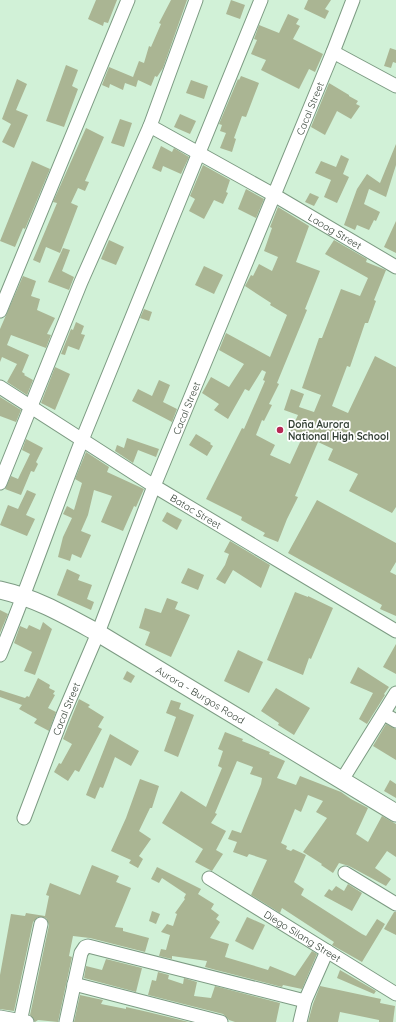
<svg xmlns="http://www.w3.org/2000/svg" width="396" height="1022" viewBox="0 0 396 1022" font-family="Quicksand,sans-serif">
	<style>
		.building { fill: #aab593 }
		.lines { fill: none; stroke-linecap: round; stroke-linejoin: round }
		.minor-casing { stroke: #7d9b83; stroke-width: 15 }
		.major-casing { stroke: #7d9b83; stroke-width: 19 }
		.minor { stroke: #fff; stroke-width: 13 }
		.major { stroke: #fff; stroke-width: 17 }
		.poi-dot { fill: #b72754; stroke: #fff; stroke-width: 1.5 }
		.labels { text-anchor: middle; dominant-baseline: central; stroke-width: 3.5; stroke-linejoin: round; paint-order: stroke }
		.street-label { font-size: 10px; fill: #344136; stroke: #fff }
		.poi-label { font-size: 10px; font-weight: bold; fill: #344136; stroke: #fff; text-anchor: start }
	</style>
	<rect width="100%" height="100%" fill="#d1f1d7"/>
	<g class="building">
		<path d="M96 0H117L108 23 104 22 103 26 88 19Z"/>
		<path d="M171 0H187L163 68 157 77 155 76 151 86 138 80 136 87 125 83 123 90 110 84 109 88 102 85 109 67 133 77 139 61 144 63 149 46 151 47 161 24 159 23Z"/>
		<path d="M231 0 245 5 240 19 226 14Z"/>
		<path d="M308 0H331L325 9 329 11 325 19 304 9Z"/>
		<path d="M288 14 299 19 296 24 300 26 293 39 323 54 315 72 309 69 299 89 261 70 266 60 251 54 257 40 254 39 259 25 279 33Z"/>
		<path d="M390 48 396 50V63L393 62 391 68 384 66Z"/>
		<path d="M66 65 78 70 72 86 78 89 64 127 46 121Z"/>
		<path d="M241 76 259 83 246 117 242 116 234 138 236 139 232 152 220 148 226 133 220 131 222 125 219 124 238 79 239 80Z"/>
		<path d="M17 79 27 84 16 110 28 115 14 148 2 142 11 124 2 119Z"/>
		<path d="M191 80 208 86 204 99 186 93Z"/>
		<path d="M329 83 349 95V96L358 101 356 104 360 106 351 119 337 111 325 135 311 127Z"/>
		<path d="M180 114 196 121 190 134 174 127Z"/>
		<path d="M120 119 132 123 124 147 111 143Z"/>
		<path d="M86 128 104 137 85 181 89 182 85 191 78 188 71 203 78 206 60 253 46 247 40 263 33 260 57 203 53 202Z"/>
		<path d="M396 144V165L386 197 369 189 364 204 380 212 376 221 374 220 369 230 357 225 355 230 344 225 357 189 367 174 380 183Z"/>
		<path d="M161 146 172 152 174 148 189 157 181 174 163 166 161 172 152 168Z"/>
		<path d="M341 155 349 159 343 174 349 177 337 203 324 197 331 180 315 173 321 161 336 167Z"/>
		<path d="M32 161 50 169 25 229 23 228 15 247 0 241Z"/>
		<path d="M203 165 230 180 226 192 228 193 223 204 214 200 204 219 189 211 195 199 190 196Z"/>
		<path d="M246 189 264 199 256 218 238 209Z"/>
		<path d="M310 193 319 197 314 206 305 202Z"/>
		<path d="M278 207 309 226 296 262 320 271 305 309 307 310 277 383 279 384 269 404 272 405 264 421 262 420 256 435 275 445 270 455 290 464 301 440 289 434 298 415 284 410 291 389 304 394 299 407 314 412 321 395 302 388 319 338H322L341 289 360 296 368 278 325 254 334 240 367 259 366 262 386 270 374 300 376 301 368 323H365L350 367 347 366 332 406 348 413 375 356 396 367V507L392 513 349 491 358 474 328 460 333 449 318 442 295 496 298 497 287 519 278 542 263 536 265 533 241 520 242 517 206 499 242 428 244 429 265 381 263 380 266 372 262 370 249 391 245 389 228 419 214 410 219 404 202 393 211 377 229 387 244 364 219 350 226 333 270 357 287 315 270 305 271 303 245 286 251 275 253 276 259 264 272 271 278 257 264 251 272 228 270 227Z"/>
		<path d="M396 221V253L384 247Z"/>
		<path d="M109 240 124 247 116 265 101 259Z"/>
		<path d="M63 248 70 250 62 271 74 277 69 290 48 282Z"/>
		<path d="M204 266 223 275 214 294 195 285Z"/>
		<path d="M23 276 36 281 31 296 40 299 37 310 55 318 47 334 51 335 46 348 11 335 7 345 29 355 22 372 25 374 24 375 33 380 27 395 7 382 17 364 2 357 0 362V329Z"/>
		<path d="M144 309 152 312 149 321 140 318Z"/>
		<path d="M76 322 84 326 81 334 85 335 79 350 68 346 65 355 61 354 71 329 73 330Z"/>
		<path d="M55 367 70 374 55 410 41 403Z"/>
		<path d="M159 380 170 385 163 402 177 409 172 422 132 401 138 389 152 396Z"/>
		<path d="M0 397 21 410 16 422 0 416Z"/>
		<path d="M196 434 211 443 210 444 213 446 207 456 189 445Z"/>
		<path d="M127 438 159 449 156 457 138 450 133 463 115 451 117 445 124 448Z"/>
		<path d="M26 439 43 448 36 462 38 464 34 472 31 471 21 495 5 489 11 476 18 479 30 454 22 450Z"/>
		<path d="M86 452 109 467 107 472 144 489 136 507 134 506 123 531 101 522 112 496 94 490 88 515 81 531 91 535 81 558 72 554 70 561 58 557 63 537 72 518 63 514 67 506 74 510 82 483 75 479Z"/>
		<path d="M27 490 36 494 26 515 35 519 27 536 0 525 8 505 18 509Z"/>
		<path d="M317 500 396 543V562L390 572 396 575V616L380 609 382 605 288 553Z"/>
		<path d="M167 512 182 520 177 530 162 521Z"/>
		<path d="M230 541 270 565 261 588 233 570 225 584 216 579 225 565 229 554 224 552Z"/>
		<path d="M188 568 204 575 198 590 181 583Z"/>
		<path d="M67 569 80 575 78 580 92 585 87 599 94 602 91 610 57 595Z"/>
		<path d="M295 592 308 597V596L333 608 311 659 309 658 303 675 267 660Z"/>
		<path d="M167 598 178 602 175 609 190 615 171 657 145 645 150 632 139 628 145 608 161 613Z"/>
		<path d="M0 610 8 614 0 633Z"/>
		<path d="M43 622 52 629 35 675 24 671 32 652 14 643 20 626 27 629 29 625 40 630Z"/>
		<path d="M396 644V674L383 667Z"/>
		<path d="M238 650 263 662 249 693 224 681Z"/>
		<path d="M358 667 389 687 384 694 385 695 367 724 359 719 373 693 350 683Z"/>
		<path d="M127 671 135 676 131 683 123 679Z"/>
		<path d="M38 678 50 685 49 688 55 691 53 694 55 695 48 708 56 712 49 731 34 723 37 719 19 709 22 705 0 697V690L25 698 27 696 29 697Z"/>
		<path d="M276 688 310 708 294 735 278 725 279 723 261 711Z"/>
		<path d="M79 699 90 705 88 707 104 717 98 727 102 729 79 772 75 770 68 781 54 772 59 763 61 764 72 744 63 739Z"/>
		<path d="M171 700 181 703 179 709 194 715 178 757 164 751 176 717 166 713Z"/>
		<path d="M386 724 396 729V760L373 746Z"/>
		<path d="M225 732 243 739 242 741 270 752 269 754 285 761 277 778 296 785 300 776 341 792 351 799 368 808 356 834 368 842 382 816 396 824V857L387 851 375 868 391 879 386 886 349 866 339 863 333 873 321 865 322 864 303 852 327 818 316 812 323 801 308 795 301 812 295 809 281 843 287 846 286 849 291 851 293 849 306 855 294 882 304 889 301 895 362 934 366 936 377 919 385 924 362 962 332 945 334 942 282 908 280 913 251 895 267 860 249 854 247 857 233 852 237 842 228 839 232 830 241 833 261 784 262 778 250 774 253 767 237 761 215 813 217 814 211 823 226 831 216 850 223 854 212 871 195 862 203 849 162 823 181 791 206 807 222 768 218 766 223 751 218 749Z"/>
		<path d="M110 734 139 751 131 766 115 757 103 788 100 787 95 799 86 795Z"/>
		<path d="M140 779 159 786 152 808H150L139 831 151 839 139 856 143 859 138 868 129 863 131 860 111 851 126 818Z"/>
		<path d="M390 780 396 784V798L384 791Z"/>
		<path d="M92 865 119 876 116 882 131 888 115 927 123 928V931L149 938 145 952 90 938 73 936 69 956 72 957 58 1022 38 1020 35 1022 30 1015 49 925 46 918 38 917 33 922 14 1011 0 1009V975L11 914 25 916 26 913 45 916 49 896 46 895 50 883 80 895Z"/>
		<path d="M157 867 201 889 198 894 214 904 211 909 219 915 216 919 220 922 210 938 229 944 225 957 268 970 270 966 295 976 312 951 317 954 302 989 283 985 282 987 216 970 205 967 207 961 172 956V959L159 956 161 949 166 950 170 935 161 932 167 924 173 926 177 914 175 913 185 899 184 898 186 894 162 878 159 883 151 879Z"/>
		<path d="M348 884 362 893 352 911 324 896 329 889 332 891 336 886 344 891Z"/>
		<path d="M152 911 160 914 156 924 149 921Z"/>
		<path d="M394 912H396V935L384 929Z"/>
		<path d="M247 917 265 925 253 950 235 941Z"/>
		<path d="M106 959 142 968 136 992 84 978 86 966 102 970Z"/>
		<path d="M340 970 376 991 374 994 337 978Z"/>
		<path d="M158 972 169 975 168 979 183 984 184 978 197 982 194 996 211 998 215 986 280 1003 276 1022H235L229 1020 223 1014 148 995 152 980 156 981Z"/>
		<path d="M320 986 381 999 380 1003 395 1006 393 1022H379V1020L340 1012 338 1022H308L313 1004Z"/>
		<path d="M80 995 103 1000 101 1004 126 1009V1007L148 1012 189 1022H74Z"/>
	</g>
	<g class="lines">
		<g class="minor-casing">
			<g id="minor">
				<path id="s1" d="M196 0 150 126 274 195 396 267"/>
				<path d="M333 52 396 86"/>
				<path d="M0 311 128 0"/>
				<path id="s2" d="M0 387 154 486 396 631"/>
				<path d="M0 483 81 282 150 126"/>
				<path d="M0 655C29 584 54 511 82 440 141 293 202 147 261 0"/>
				<path d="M384 714 396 721"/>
				<path d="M342 780 396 693"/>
				<path id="s3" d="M24 818 63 715 98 633 154 486 333 52 353 0"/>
				<path d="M345 873 396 904"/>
				<path id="s4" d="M209 878 396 994"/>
				<path d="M74 984 221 1022"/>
				<path d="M0 1017 27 1022"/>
				<path d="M20 1022 41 924"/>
				<path d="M66 1022 81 953 85 947 88 946 305 1001"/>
				<path d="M300 1022 305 1001 327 951"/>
			</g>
		</g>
		<g class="major-casing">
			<g id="major">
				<path id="s5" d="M0 590C36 598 65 615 98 633L396 813"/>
			</g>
		</g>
		<use href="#minor" class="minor"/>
		<use href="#major" class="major"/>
	</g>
	<circle class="poi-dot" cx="280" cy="430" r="4"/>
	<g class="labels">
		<g class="street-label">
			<text stroke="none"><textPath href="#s3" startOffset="765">Cacal Street</textPath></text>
			<text stroke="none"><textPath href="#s1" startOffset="347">Laoag Street</textPath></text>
			<text stroke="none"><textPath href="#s3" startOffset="441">Cacal Street</textPath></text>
			<text stroke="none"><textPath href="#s2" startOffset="232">Batac Street</textPath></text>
			<text stroke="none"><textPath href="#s5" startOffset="227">Aurora - Burgos Road</textPath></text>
			<text stroke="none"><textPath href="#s3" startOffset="117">Cacal Street</textPath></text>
			<text stroke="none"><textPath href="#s4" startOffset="110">Diego Silang Street</textPath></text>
		</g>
		<g class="poi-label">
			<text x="288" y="424">Doña Aurora<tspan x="288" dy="12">National High School</tspan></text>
		</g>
	</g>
</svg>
